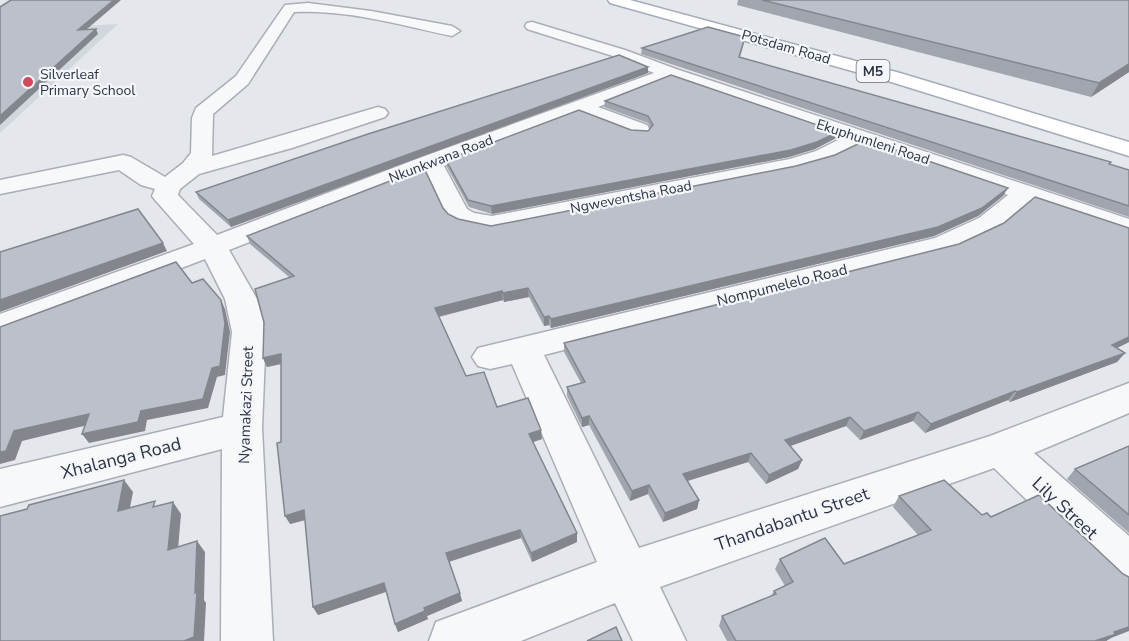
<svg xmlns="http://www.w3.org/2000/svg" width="1129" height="641" viewBox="0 0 1129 641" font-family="'Nunito Sans',sans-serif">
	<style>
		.built { fill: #d2d6de }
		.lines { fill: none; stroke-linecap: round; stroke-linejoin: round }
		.street-casing { stroke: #a9aeb7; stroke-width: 3 }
		.primary-casing { stroke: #a3abb8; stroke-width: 3 }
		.street { fill: #f7f8fa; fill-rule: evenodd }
		.primary { fill: #fff; fill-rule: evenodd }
		.wall { fill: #a1a5ae }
		.shaded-wall { fill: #83868d }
		.building { fill: #bbc0ca; stroke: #83868d; stroke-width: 1.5 }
		.poi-dot { fill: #d1495b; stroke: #f4f6f9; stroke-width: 2 }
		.labels { text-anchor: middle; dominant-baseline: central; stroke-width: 4.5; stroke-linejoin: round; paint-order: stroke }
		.far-street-label { font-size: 14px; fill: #2b3445; stroke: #f4f6f9 }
		.shield { fill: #f4f6f9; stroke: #676e7b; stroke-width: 1.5 }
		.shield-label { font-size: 14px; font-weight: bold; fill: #2b3445 }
		.far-poi-label { font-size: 14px; fill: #2b3445; stroke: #f4f6f9; text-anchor: start }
		.street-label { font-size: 15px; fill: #2b3445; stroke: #f4f6f9 }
		.near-street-label { font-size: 18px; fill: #2b3445; stroke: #f4f6f9 }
	</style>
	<rect width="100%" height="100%" fill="#e4e7ec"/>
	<path class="built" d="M118 24 0 133V31Z"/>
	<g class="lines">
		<g class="street-casing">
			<path id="street" d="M308 3 371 11 452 26 460 31 452 36C401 25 346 9 294 12L248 84 213 114 212 156 378 107 385 109 388 113 385 117 292 148 199 174 180 189 178 195 217 235 422 157 654 73 613 56 527 29 525 26 527 23 532 22 625 50 676 69 1129 219V236L1030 203 998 229 954 250 544 355 639 548 990 436 1129 383V413L1034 453 1129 536V590L1112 583 994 468 660 587 686 641H633L615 603 521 641H429L436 622 597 562 512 364 490 369 478 366 472 357 478 348 935 238 979 218 1008 195 863 145 832 161 793 172 492 232C430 222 453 218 426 173L229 250 257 299 266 332 262 428 273 641H221L222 449 0 507V469L223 417 232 332 225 299 205 259 0 337V314L194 244 156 201 152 196 155 189 141 185 119 170 0 194V180L123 155 131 157 165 177 183 163 191 153 192 118 196 108 236 76 285 5ZM670 79 842 138 816 151 790 159 492 216 474 213 467 209 444 166 579 114 631 135 639 136 647 135 650 130 647 125 598 107Z"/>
		</g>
		<g class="primary-casing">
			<path id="primary" d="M608 0H630L900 73 1129 142V156L888 81 610 3Z"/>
		</g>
		<use href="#street" class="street"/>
		<use href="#primary" class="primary"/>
	</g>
	<g class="wall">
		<path d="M738 0H1129V72L1091 97 737 5Z"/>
		<path d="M744 43 740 57 1129 170V217L641 54 642 48Z"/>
		<path d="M648 73 231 227 199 199 196 192Z"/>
		<path d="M605 101 836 138 815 149 789 157 492 214 469 207 447 167 446 160 631 130 648 131 650 128 648 123 604 107Z"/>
		<path d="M1003 196 978 216 934 236 551 328 549 325 544 326 529 297 504 302 503 300 439 317 466 376 497 407 542 439 533 442 577 542 532 562 521 538 449 562 462 601 427 616 428 619 398 632 395 624 386 592 318 615 313 607 305 520 290 524 281 442V364L267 367 263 358 289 277 250 244 247 236 443 208 448 214 458 219 491 226Z"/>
		<path d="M1129 228V342L1117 348 1125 353 1117 362 1010 402 1008 400 925 433 913 421 860 440 846 426 790 446 802 460 798 469 766 484 748 462 687 481 699 500 697 509 663 522 648 494 630 501 589 425 582 427 567 396V387L581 383 564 352V343Z"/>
		<path d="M1129 446V533L1067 479 1075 469Z"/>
		<path d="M899 496 1111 638 1106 641H727L719 626 722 616 771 596 774 591 785 586 775 569 780 559 844 564 918 535 893 507Z"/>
	</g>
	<g class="shaded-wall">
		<path d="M114 0H121L80 35 78 30Z"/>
		<path d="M96 29 98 34 0 125V116Z"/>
		<path d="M1129 64V72L1091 97 1099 83Z"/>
		<path d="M648 67V73L231 227 228 220Z"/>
		<path d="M838 132 836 138 815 149 789 157 492 214 491 206Z"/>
		<path d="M1008 188 1003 196 978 216 934 236 551 328V319Z"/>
		<path d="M163 243 167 251 0 312V300Z"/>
		<path d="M528 288 529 297 504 302 503 293Z"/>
		<path d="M502 291 503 300 437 317 435 308Z"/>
		<path d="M221 300 225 309 230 332 225 375 217 377 208 408 147 420 145 431 89 443 82 434 141 411Z"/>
		<path d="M549 316V325L544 326V317Z"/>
		<path d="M1129 337V342L1105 354 1112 345Z"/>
		<path d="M1125 353 1117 362 1010 402 1017 392Z"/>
		<path d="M281 354 285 363 267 367 263 358Z"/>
		<path d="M1015 391 1008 400 925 433 931 424Z"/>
		<path d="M918 412 913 421 860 440 864 431Z"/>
		<path d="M89 414 96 423 22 441 15 460 0 464V452L14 431Z"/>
		<path d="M589 416V425L582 427V418Z"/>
		<path d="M850 417 846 426 782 449 785 440Z"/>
		<path d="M541 430 542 439 530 443 529 434Z"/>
		<path d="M751 453 748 462 681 483 683 474Z"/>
		<path d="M802 460 798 469 766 484 769 475Z"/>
		<path d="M124 480 133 492 127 523 118 511Z"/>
		<path d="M649 485 648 494 630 501 632 491Z"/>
		<path d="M699 500 697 509 663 522 665 513Z"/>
		<path d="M173 502 181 514 177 561 168 550Z"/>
		<path d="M304 510 309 519 290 524 285 516Z"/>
		<path d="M520 530 521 538 448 562 446 553Z"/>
		<path d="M577 533V542L532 562 531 553Z"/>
		<path d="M197 541 205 552 204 600 206 603 204 641H184L195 593Z"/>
		<path d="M384 583 388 591 318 615 313 607Z"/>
		<path d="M460 593 462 601 427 616 424 608Z"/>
		<path d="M425 611 428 619 398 632 395 624Z"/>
		<path d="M1129 627V631L1111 638 1106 641H1095L1114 632Z"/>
	</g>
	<g class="building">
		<path d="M11 0H114L78 30 96 29 0 116V7Z"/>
		<path d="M762 0H1129V64L1099 83Z"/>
		<path d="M708 27 745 37 739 57 1111 162 1109 164 1129 170V206L642 48Z"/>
		<path d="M619 55 648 67 228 220 196 192 368 134Z"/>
		<path d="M671 75 838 132 817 142 791 150 491 206 468 200 446 160 579 110 631 130 648 131 653 125 648 116 605 101Z"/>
		<path d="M866 140 1008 188 982 208 938 227 551 319 549 316 544 317 528 288 503 293 502 291 435 308 466 376 484 372 497 407 528 398 541 430 529 434 577 533 531 553 520 530 446 553 460 593 424 608 425 611 395 624 384 583 313 607 304 510 285 516 277 443 281 442V354L263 358 264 322 255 289 294 276 247 236 424 168 443 208 448 214 458 219 491 226 796 166 835 155Z"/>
		<path d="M1035 197 1129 228V337L1112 345 1125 353 1017 392 1015 391 931 424 918 412 864 431 850 417 785 440 802 460 769 475 751 453 683 474 699 500 665 513 649 485 632 491 589 416 582 418 567 387 585 382 564 343 959 244 1004 223Z"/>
		<path d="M138 209 163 243 0 300V252Z"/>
		<path d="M176 262 192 283 203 279 221 300 225 323 220 366 212 368 203 399 141 411 138 422 82 434 89 414 14 431 6 451 0 452V327Z"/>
		<path d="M1129 446V515L1075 469Z"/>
		<path d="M124 480 118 511 155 501 153 507 173 502 168 550 197 541 195 593 197 592 194 637 184 641H0V516L27 509 29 505Z"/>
		<path d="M944 480 982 515 987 513 991 517 1039 495 1123 574 1129 577V627L1114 632 1116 634 1095 641H736L722 616 776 594 774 591 793 582 780 559 825 538 844 564 931 530 899 496Z"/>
		<path d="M616 627 622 641H587Z"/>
	</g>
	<circle class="poi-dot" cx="28" cy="82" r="6"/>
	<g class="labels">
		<g class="far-street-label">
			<text transform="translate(786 47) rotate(16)">Potsdam Road</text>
			<text transform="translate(873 142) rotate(18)">Ekuphumleni Road</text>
			<text transform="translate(441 159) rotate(-21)">Nkunkwana Road</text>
			<text transform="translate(631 197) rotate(-11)">Ngweventsha Road</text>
		</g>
		<rect class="shield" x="856.5" y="60" width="33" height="22" rx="4.5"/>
		<g class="shield-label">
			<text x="873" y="71">M5</text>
		</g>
		<g class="far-poi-label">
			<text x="40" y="74">Silverleaf<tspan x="40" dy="16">Primary School</tspan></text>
		</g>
		<g class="street-label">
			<text transform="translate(782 285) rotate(-14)">Nompumelelo Road</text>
			<text transform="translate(246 405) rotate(-88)">Nyamakazi Street</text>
		</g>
		<g class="near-street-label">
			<text transform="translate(121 458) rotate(-14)">Xhalanga Road</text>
			<text transform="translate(1065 508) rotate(43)">Lily Street</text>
			<text transform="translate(792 519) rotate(-19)">Thandabantu Street</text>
		</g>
	</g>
</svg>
